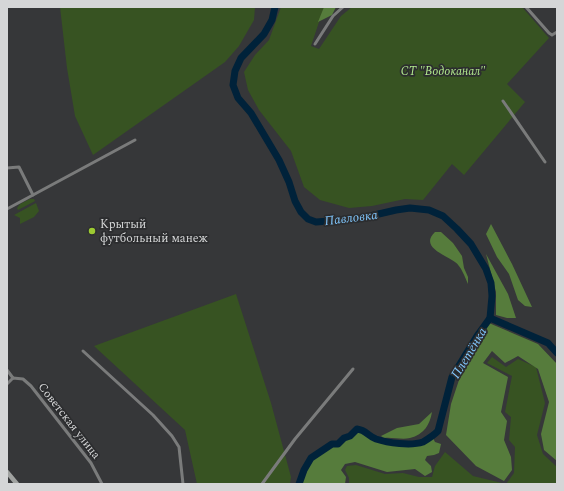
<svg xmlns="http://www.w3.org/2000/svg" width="564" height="491" viewBox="0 0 564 491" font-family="Spectral,serif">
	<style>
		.green { fill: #375322 }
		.forest { fill: #567c3c }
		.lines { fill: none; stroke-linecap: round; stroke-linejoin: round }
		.river { stroke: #00223a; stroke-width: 7 }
		.street { stroke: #7a7b7b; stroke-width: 3 }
		.secondary { stroke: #a0a2a0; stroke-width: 4.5 }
		.poi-dot { fill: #9cca32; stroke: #2c2d2f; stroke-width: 1.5 }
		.labels { text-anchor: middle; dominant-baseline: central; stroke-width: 3.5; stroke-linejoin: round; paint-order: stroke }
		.park-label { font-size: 12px; font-style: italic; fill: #b1e88d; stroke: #2c2d2f }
		.poi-label { font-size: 12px; fill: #d5d6d7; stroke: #2c2d2f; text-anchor: start }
		.street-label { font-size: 12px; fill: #d5d6d7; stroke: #2c2d2f }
		.water-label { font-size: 13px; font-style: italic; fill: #82c8ff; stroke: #2c2d2f }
	</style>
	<rect width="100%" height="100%" fill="#363739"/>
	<g class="green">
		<path d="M60 7H255L254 20 239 46 225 62 93 155 75 116 67 68Z"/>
		<path d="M281 7H324L311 46 319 49 341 16 352 7H522L549 38 507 84 525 102 464 175 452 164 423 200 405 199 372 206 349 208 320 200 304 187 291 151 259 110 248 90 244 72 255 55 269 40Z"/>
		<path d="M30 199H34L35 201 18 210 17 208 20 204Z"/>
		<path d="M36 203 39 211 34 217 20 224V218L14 215Z"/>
		<path d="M236 294 271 403 291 477 290 484H197L185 430 94 346Z"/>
		<path d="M492 357 506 367 518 359 536 367 545 403 537 435 543 454 557 467V484H349V478L345 470 347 466 356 465 385 474 403 473 419 477H432L435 466 445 452 473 476 506 484 514 473 515 447 509 440 511 417 505 412 512 376 487 363Z"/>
	</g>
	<g class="forest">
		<path d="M324 7H336L332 15 318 22Z"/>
		<path d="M491 224 512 264 532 307 525 306 518 300 509 274 497 257 486 234Z"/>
		<path d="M435 232H441L453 243 462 256 464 268 468 277V284C465 277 461 266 455 262 446 255 419 247 435 232Z"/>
		<path d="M486 254 508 294 516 318H507L496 315V292Z"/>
		<path d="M489 323 538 344 557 364V461L544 450 541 434 549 402 538 369 518 356 505 363 492 351 483 363 508 377 501 412 507 421 504 440 511 457 512 470 504 481 476 466 446 435 451 404 461 374Z"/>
		<path d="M432 412C430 424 424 435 410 438 402 440 392 437 384 438L381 436 397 428 419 424Z"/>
		<path d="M357 429C364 430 367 434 374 438 385 443 409 445 421 442 425 441 429 438 432 436L435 442 441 444 439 453 434 455 427 456 425 460 431 466 432 472 425 476 415 469 387 472 355 462 345 464 341 470 346 477 345 484H299L304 470 311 458 332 444H338L344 438 350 436Z"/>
	</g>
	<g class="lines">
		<g class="river">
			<path d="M275 7 272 20 264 34 241 58 235 71 233 85 238 98 251 113 279 160 289 182 295 201 301 212 308 219 316 222 357 219 396 210 410 208 429 210 443 216 457 229 471 244 486 269 491 283 492 296 490 318 477 336 452 377 438 431C434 435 428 439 423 442 411 446 388 443 376 439 368 436 366 430 357 429L350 436 344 438 338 444H332L311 458 304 470 299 484"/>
			<path d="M490 318 548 343 557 353"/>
		</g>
		<g class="street">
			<path d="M526 7 549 33 552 35 557 32"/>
			<path d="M315 44 333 16 343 7"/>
			<path d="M503 101 545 162"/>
			<path d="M7 168 19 167 33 195"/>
			<path d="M7 209 135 140"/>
			<path d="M83 351 153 415 172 436 179 447 183 484"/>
			<path d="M7 370 13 378"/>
			<path d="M7 384 13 378 23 379 31 386 91 463 102 484"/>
			<path d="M262 484 295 439 353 369"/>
		</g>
		<path class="secondary" d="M7 472 17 484"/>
	</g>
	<circle class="poi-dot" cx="92" cy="231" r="4"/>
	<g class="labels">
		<g class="park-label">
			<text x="443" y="71">СТ "Водоканал"</text>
		</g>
		<g class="poi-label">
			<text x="100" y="224">Крытый<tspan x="100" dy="14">футбольный манеж</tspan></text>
		</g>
		<g class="street-label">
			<text transform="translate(69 421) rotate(52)">Советская улица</text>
		</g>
		<g class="water-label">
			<text transform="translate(351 218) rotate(-7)">Павловка</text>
			<text transform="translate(469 353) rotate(-59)">Плетёнка</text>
		</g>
	</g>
	<rect width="564" height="491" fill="none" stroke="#d5d6d7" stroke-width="16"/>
</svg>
